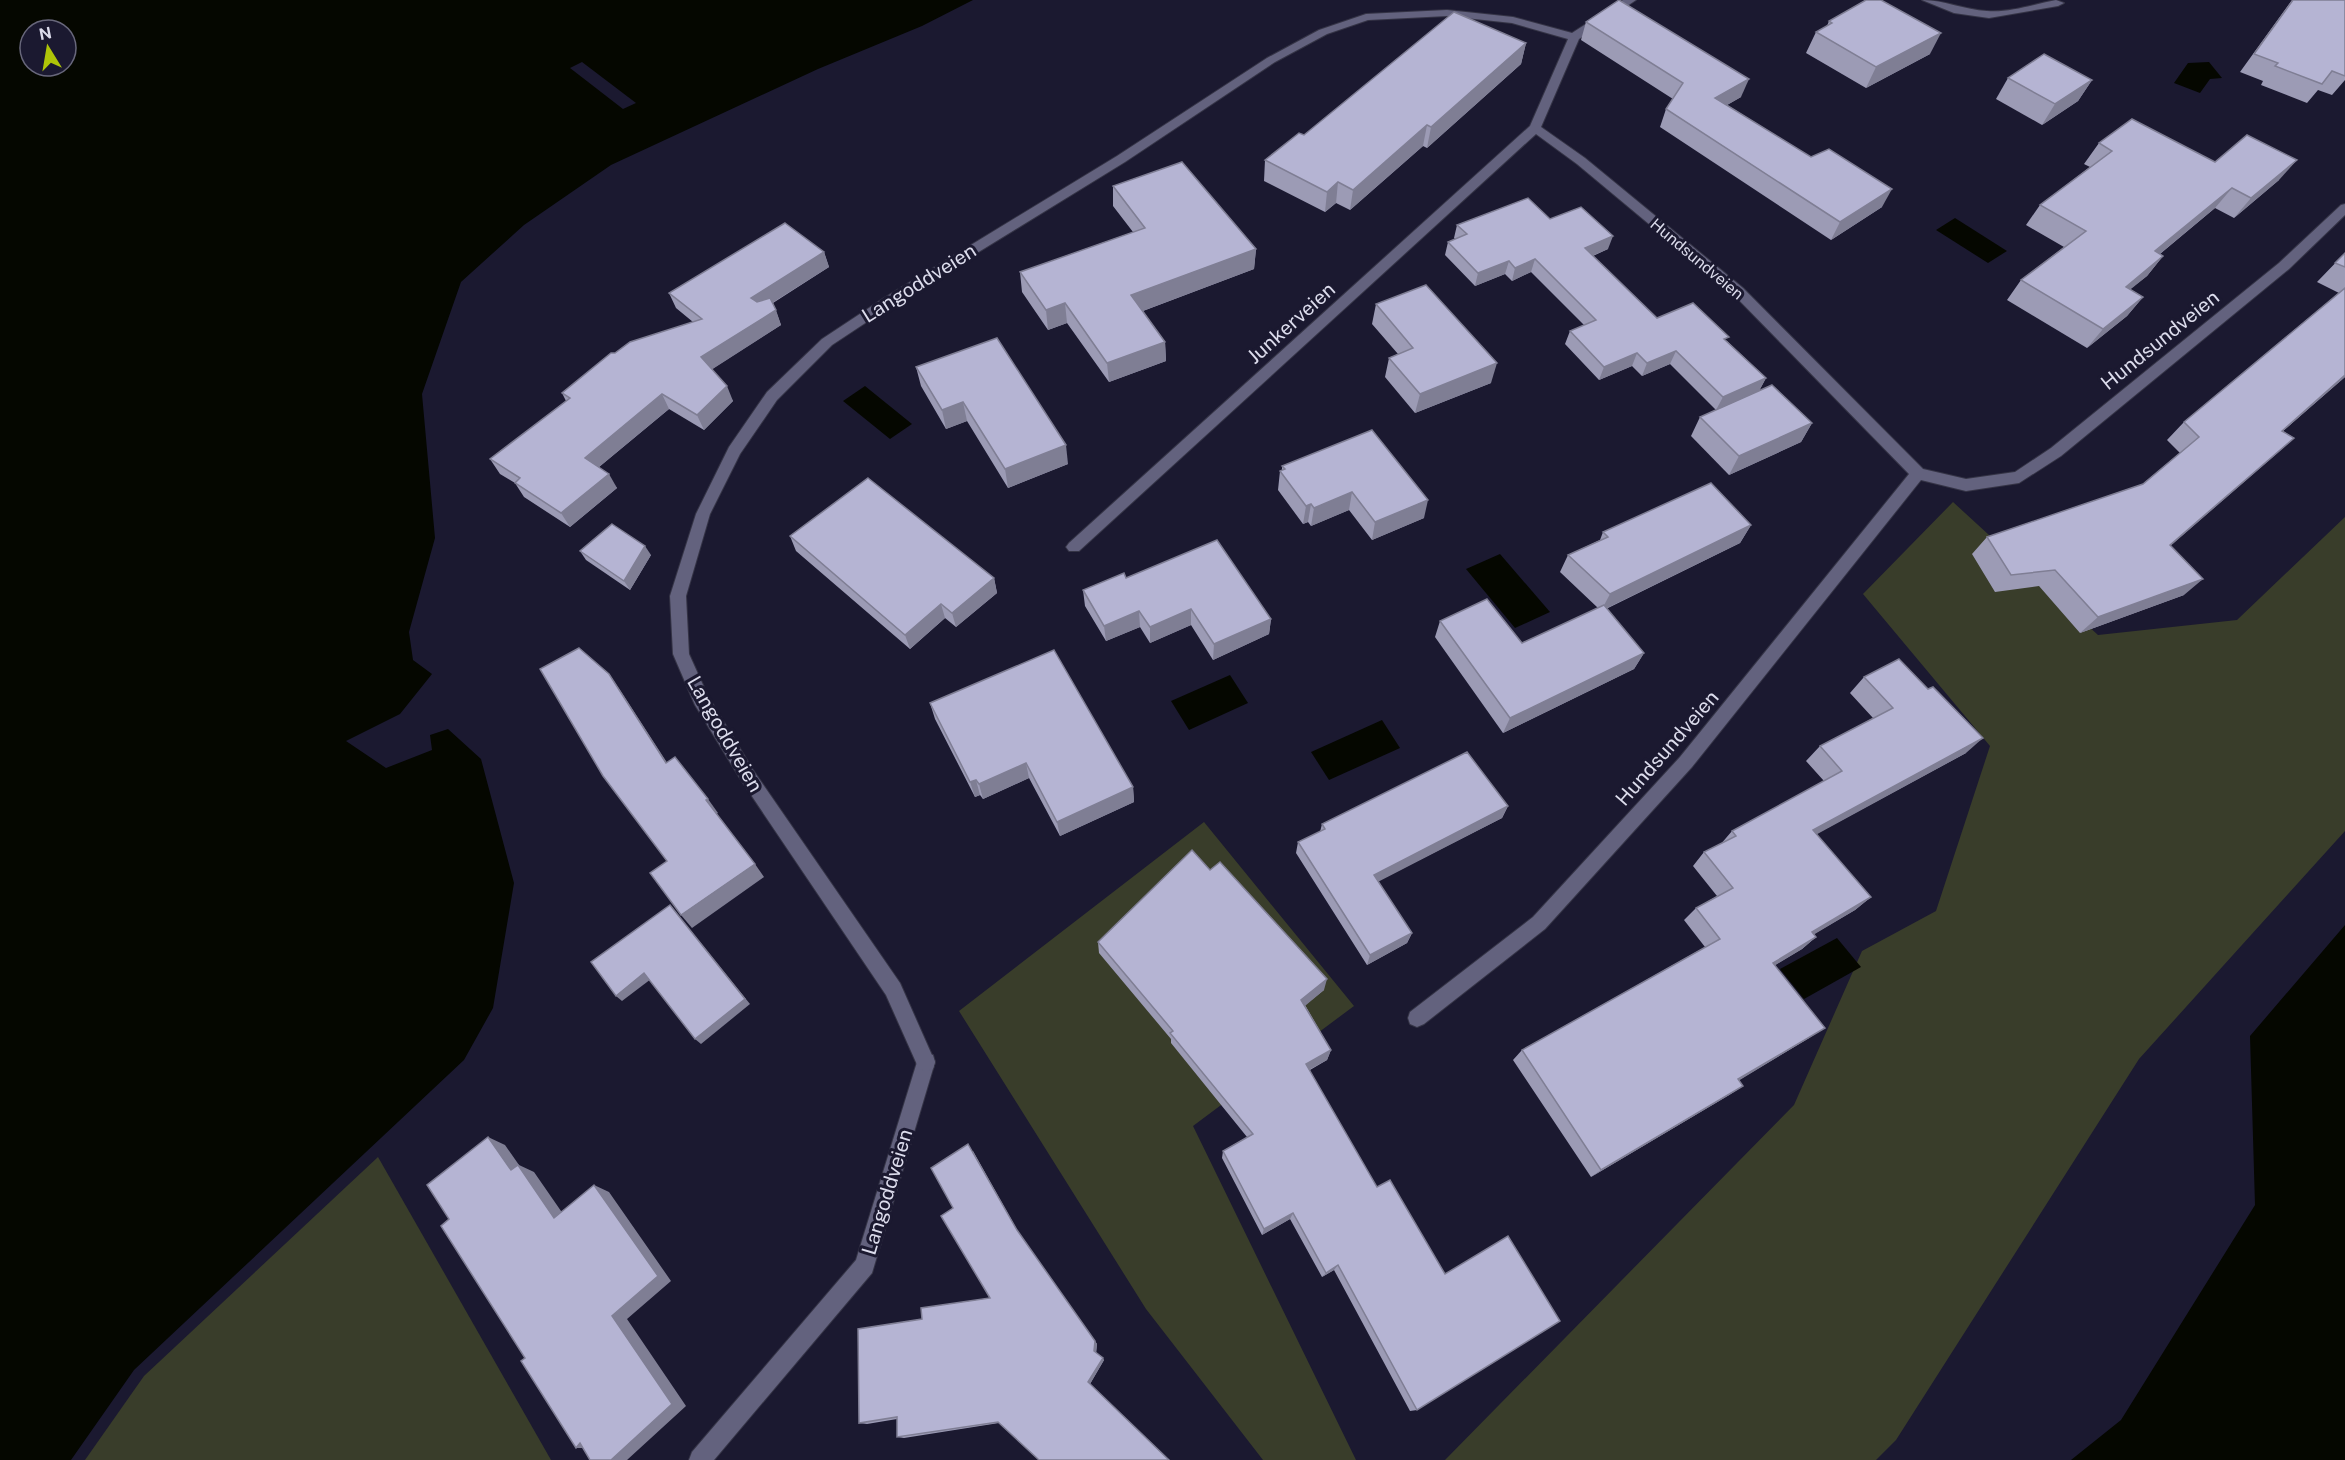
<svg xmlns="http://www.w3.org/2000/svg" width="2345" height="1460" viewBox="0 0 2345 1460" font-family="'Public Sans',sans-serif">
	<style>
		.green { fill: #393d2a }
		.water { fill: #050700; fill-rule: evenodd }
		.pier { fill: #1b1930 }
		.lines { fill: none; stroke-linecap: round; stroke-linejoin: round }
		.service-casing { stroke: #353446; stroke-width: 2 }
		.minor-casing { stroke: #353446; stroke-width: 2 }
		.service { fill: #63627e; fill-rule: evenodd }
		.minor { fill: #63627e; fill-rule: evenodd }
		.wall { fill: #9c9bb5 }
		.shaded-wall { fill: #7f7e94 }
		.building { fill: #b5b4d3; stroke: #7f7e94; stroke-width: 1.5 }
		.labels { text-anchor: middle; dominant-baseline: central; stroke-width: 6; stroke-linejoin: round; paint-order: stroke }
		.far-street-label { font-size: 16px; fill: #dcdcec; stroke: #1b1930 }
		.street-label { font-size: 20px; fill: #dcdcec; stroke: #1b1930 }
	</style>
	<rect width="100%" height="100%" fill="#1b1930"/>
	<g class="green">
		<path d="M1953 502 2098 635 2237 620 2345 517V831L2139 1059 1896 1440 1876 1460H1445L1794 1105 1862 951 1936 911 1990 746 1863 594Z"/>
		<path d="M1204 822 1354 1006 1193 1126 1356 1460H1263L1146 1309 959 1011Z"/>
		<path d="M378 1157 551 1460H85L144 1376Z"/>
	</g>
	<g class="water">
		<path d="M0 0H973L922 26 818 69 611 165 524 225 461 282 422 394 435 538 409 632 413 660 432 674 400 714 346 741 386 768 432 750 430 735 448 729 481 759 514 883 493 1008 464 1060 134 1370 71 1460H0ZM30 30H66V66H30Z"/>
		<path d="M2209 62 2222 78 2210 79 2200 93 2174 83 2188 63Z"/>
		<path d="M1955 218 2007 251 1988 263 1936 230Z"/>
		<path d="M865 386 912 424 890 439 843 401Z"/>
		<path d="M1500 554 1550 612 1515 628 1466 569Z"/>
		<path d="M1230 675 1248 703 1189 730 1171 701Z"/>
		<path d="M1382 720 1400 748 1329 780 1311 752Z"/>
		<path d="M2345 925V1460H2071L2121 1420 2255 1205 2250 1036Z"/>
		<path d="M1837 938 1861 967 1804 999 1780 969Z"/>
	</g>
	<path class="pier" d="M582 62 636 103 623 109 570 68Z"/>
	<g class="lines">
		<g class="service-casing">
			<g id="service">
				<path d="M1922 0C1945 0 1964 10 1987 11 2009 13 2035 4 2056 0L2064 3 2058 6 1989 18 1954 13Z"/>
				<path d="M926 1053 933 1055 935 1062 872 1273 714 1460H689L692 1452 856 1260 917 1062 919 1055Z"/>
			</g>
		</g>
		<g class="minor-casing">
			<path id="minor" d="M1623 0H1636L1579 39 1541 127 1585 158 1743 288 1923 469 1966 479 2015 472 2051 448 2279 263 2341 205 2345 204V215L2289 269 2061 456 2019 483 1966 491 1921 480 1692 767 1545 929 1424 1024 1417 1027 1410 1024 1408 1018 1410 1012 1533 917 1680 757 1909 474 1733 294 1577 164 1536 134 1079 551H1069L1066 547 1069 543 1530 126 1568 39 1512 23 1447 16 1368 20 1327 34 1275 62 1125 162 894 304 832 345 777 400 740 454 710 514 686 596 689 654 708 696 753 770 900 983 935 1062 933 1069 926 1071 919 1069 886 995 741 780 695 705 673 654 670 596 696 514 729 447 767 392 822 339 884 298 1117 156 1267 58 1319 30 1366 14 1447 10 1513 17 1572 33Z"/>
		</g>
		<use href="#service" class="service"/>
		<use href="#minor" class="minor"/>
	</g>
	<g class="wall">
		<path d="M2292 0H2345V80L2332 95 2318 90 2307 103 2261 85 2263 81 2240 72Z"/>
		<path d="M1829 21 1930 54 1866 88 1806 53 1816 32 1827 26Z"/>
		<path d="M1586 22 1741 97 1727 105 1811 157 1882 207 1831 240 1660 127 1666 109 1673 99 1581 40Z"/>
		<path d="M1526 43 1521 64 1427 148 1423 146 1350 210 1336 203 1325 212 1264 181 1265 160 1304 135Z"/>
		<path d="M2008 78 2092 80 2078 101 2042 125 1996 99Z"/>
		<path d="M2099 143 2215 162 2279 180 2234 218 2215 208 2160 254 2163 256 2147 276 2130 289 2143 297 2127 316 2087 348 2007 300 2021 280 2064 247 2026 225 2040 205 2090 167 2084 164Z"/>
		<path d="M1113 186 1256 249 1254 269 1143 311 1165 342 1166 361 1109 382 1067 323 1048 330 1022 292 1020 272 1133 232 1113 206Z"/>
		<path d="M1550 219 1608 249 1593 256 1657 318 1727 341 1766 378 1759 391 1716 410 1670 364 1642 376 1632 366 1599 380 1565 344 1570 331 1584 325 1531 272 1512 281 1505 274 1475 286 1445 255 1448 242 1455 239 1454 238 1457 225Z"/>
		<path d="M824 252 829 267 773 303 781 325 712 369 733 401 704 430 669 409 599 467 617 488 570 527 524 497 515 483 500 474 490 459 566 401 562 393 615 353 693 322 676 308 669 293Z"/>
		<path d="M2345 253V377L2283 431 2294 438 2171 545 2184 595 2080 633 2039 586 1995 592 1972 554 1987 537 2143 484 2180 453 2167 440 2184 422 2339 293 2317 282Z"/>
		<path d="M1376 304 1491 383 1415 413 1385 377 1389 358 1398 354 1372 324Z"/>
		<path d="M916 367 1068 464 1008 488 967 421 946 429 921 386Z"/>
		<path d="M1700 417 1812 423 1801 442 1729 475 1691 436Z"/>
		<path d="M1282 466 1424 518 1372 540 1349 510 1311 526 1308 522 1303 524 1278 490 1280 471H1282Z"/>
		<path d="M1751 525 1740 543 1606 609 1644 653 1634 669 1503 733 1435 637 1440 621 1522 643 1598 608 1560 572 1568 555 1600 540 1603 532Z"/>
		<path d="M790 536 994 578 997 593 956 627 945 618 910 649 796 551Z"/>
		<path d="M580 551 651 555 630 590 586 560Z"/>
		<path d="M1126 578 1271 619 1269 634 1213 660 1191 625 1150 643 1140 627 1106 641 1085 606 1083 590Z"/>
		<path d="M1864 677 1966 753 1816 834 1871 897 1855 910 1814 934 1816 937 1802 949 1775 965 1809 1038 1739 1080 1743 1086 1729 1095 1591 1177 1513 1060 1522 1050 1705 947 1684 920 1696 908 1717 896 1693 866 1704 852 1720 845 1732 831 1824 781 1806 761 1820 746 1873 718 1850 693Z"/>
		<path d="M930 703 1133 787 1134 802 1060 836 1029 778 983 799 980 795 975 797 935 719Z"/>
		<path d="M1508 806 1502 818 1378 881 1412 933 1407 943 1367 965 1296 853 1298 842 1320 832 1322 824Z"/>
		<path d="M1210 870 1324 990 1305 1005 1331 1050 1327 1060 1310 1070 1417 1410 1410 1411 1334 1270 1322 1277 1290 1219 1262 1235 1222 1158 1223 1151 1247 1137 1171 1043V1039L1099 953 1098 942Z"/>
		<path d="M973 1151 1020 1235 1097 1344 1096 1353 1104 1360 1090 1384 999 1423 904 1438 897 1437V1419L867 1424 859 1423 922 1319 990 1298 953 1208Z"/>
	</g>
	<g class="shaded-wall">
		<path d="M1941 33 1930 54 1866 88 1876 67Z"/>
		<path d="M1526 43 1521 64 1427 148 1431 127Z"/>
		<path d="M1749 79 1741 97 1708 116 1715 98Z"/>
		<path d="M2092 80 2078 101 2042 125 2055 104Z"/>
		<path d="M1427 125 1423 146 1350 210 1353 190Z"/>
		<path d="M2297 160 2279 180 2234 218 2251 198Z"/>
		<path d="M1338 182 1336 203 1325 212 1327 192Z"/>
		<path d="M2232 188 2215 208 2139 271 2155 251Z"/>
		<path d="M1892 189 1882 207 1831 240 1840 222Z"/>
		<path d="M1613 236 1608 249 1580 261 1585 248Z"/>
		<path d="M1256 249 1254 269 1132 315 1131 295Z"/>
		<path d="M824 252 829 267 756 313 751 298Z"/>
		<path d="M2163 256 2147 276 2110 306 2126 287Z"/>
		<path d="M1535 259 1531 272 1512 281 1515 268Z"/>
		<path d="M1509 261 1505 274 1475 286 1478 273Z"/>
		<path d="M2143 297 2127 316 2087 348 2103 329Z"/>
		<path d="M1065 303 1067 323 1048 330 1046 310Z"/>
		<path d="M776 310 781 325 708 372 701 357Z"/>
		<path d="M1165 342 1166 361 1109 382 1107 363Z"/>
		<path d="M1676 351 1670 364 1642 376 1647 363Z"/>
		<path d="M1637 353 1632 366 1599 380 1604 367Z"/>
		<path d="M1497 363 1491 383 1415 413 1420 394Z"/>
		<path d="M2345 375V377L2262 449 2282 431Z"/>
		<path d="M1766 378 1759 391 1716 410 1723 397Z"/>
		<path d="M727 386 733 401 704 430 697 415Z"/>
		<path d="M662 394 669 409 593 472 585 458Z"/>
		<path d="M963 402 967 421 946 429 942 410Z"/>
		<path d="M1812 423 1801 442 1729 475 1739 456Z"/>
		<path d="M2294 438 2274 456 2152 562 2170 545Z"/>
		<path d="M1066 445 1068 464 1008 488 1005 469Z"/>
		<path d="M609 474 617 488 570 527 561 513Z"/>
		<path d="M1352 492 1349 510 1311 526 1314 508Z"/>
		<path d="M1428 500 1424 518 1372 540 1375 522Z"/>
		<path d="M1311 504 1308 522 1303 524 1306 506Z"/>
		<path d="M1751 525 1740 543 1601 611 1610 594Z"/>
		<path d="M645 546 651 555 630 590 624 581Z"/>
		<path d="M994 578 997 593 956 627 952 613Z"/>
		<path d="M2203 579 2184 595 2080 633 2098 617Z"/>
		<path d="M941 604 945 618 910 649 905 635Z"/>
		<path d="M1191 609V625L1150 643V627Z"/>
		<path d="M1139 611 1140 627 1106 641 1104 626Z"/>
		<path d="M1271 619 1269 634 1213 660 1214 644Z"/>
		<path d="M1644 653 1634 669 1503 733 1510 718Z"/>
		<path d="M609 674 620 690 677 778 666 763Z"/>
		<path d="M1983 738 1966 753 1799 844 1813 830Z"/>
		<path d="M1026 763 1029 778 983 799 979 784Z"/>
		<path d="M976 780 980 795 975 797 970 782Z"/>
		<path d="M1133 787 1134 802 1060 836 1057 822Z"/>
		<path d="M708 799 718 813 716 814 706 800Z"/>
		<path d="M1508 806 1502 818 1370 886 1374 875Z"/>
		<path d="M755 864 764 877 692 928 681 915Z"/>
		<path d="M1871 897 1855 910 1798 944 1812 932Z"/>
		<path d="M670 905 750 1004 701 1044 695 1039Z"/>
		<path d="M1412 933 1407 943 1367 965 1370 955Z"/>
		<path d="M1816 937 1802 949 1759 975 1773 963Z"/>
		<path d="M644 973 651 979 622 1001 616 996Z"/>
		<path d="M1327 979 1324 990 1299 1011 1301 1000Z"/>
		<path d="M1825 1028 1809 1038 1725 1089 1738 1079Z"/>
		<path d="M1331 1050 1327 1060 1303 1073 1306 1064Z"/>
		<path d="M1743 1086 1729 1095 1591 1177 1601 1170Z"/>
		<path d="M488 1137 505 1145 519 1165 534 1172 570 1224 554 1218 511 1170Z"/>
		<path d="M594 1185 609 1192 671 1281 627 1319 686 1406 627 1460H611L612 1316Z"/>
		<path d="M1293 1213 1290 1219 1262 1235 1264 1229Z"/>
		<path d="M1338 1265 1334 1270 1322 1277 1326 1273Z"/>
		<path d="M1095 1341 1097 1344 1096 1354 1094 1351Z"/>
		<path d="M1103 1358 1104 1360 1090 1384 1088 1382Z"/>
		<path d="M580 1443 592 1448H576Z"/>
	</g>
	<g class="building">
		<path d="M1619 0 1749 79 1715 98 1811 157 1829 149 1892 189 1840 222 1666 109 1683 83 1586 22Z"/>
		<path d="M1866 0H1881L1941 33 1876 67 1816 32 1832 23 1829 21Z"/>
		<path d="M2293 0H2345V76L2332 71 2322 84 2275 66 2278 63 2254 54Z"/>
		<path d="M1454 12 1526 43 1431 127 1427 125 1353 190 1338 182 1327 192 1265 160 1299 133 1304 135Z"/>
		<path d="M2044 54 2092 80 2055 104 2008 78Z"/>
		<path d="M2132 119 2215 162 2247 135 2297 160 2251 198 2232 188 2155 251 2163 256 2126 287 2143 297 2103 329 2021 280 2086 231 2040 205 2112 151 2099 143Z"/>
		<path d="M1182 162 1256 249 1131 295 1165 342 1107 363 1065 303 1046 310 1020 272 1145 228 1113 186Z"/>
		<path d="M1528 198 1550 219 1581 207 1613 236 1585 248 1657 318 1693 303 1729 337 1724 339 1766 378 1723 397 1676 351 1647 363 1637 353 1604 367 1570 331 1596 320 1535 259 1515 268 1509 261 1478 273 1448 242 1467 234 1457 225Z"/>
		<path d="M785 223 824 252 751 298 757 302 770 298 776 310 701 357 727 386 697 415 662 394 585 458 609 474 561 513 515 483 520 478 490 459 570 398 562 393 611 353H615L630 342 702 319 669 293Z"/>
		<path d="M2345 253V267L2335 263Z"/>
		<path d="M1426 285 1497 363 1420 394 1389 358 1413 348 1376 304Z"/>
		<path d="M2345 288V375L2282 431 2294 438 2170 545 2203 579 2098 617 2055 570 2011 575 1987 537 2143 484 2199 437 2184 422Z"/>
		<path d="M997 338 1066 445 1005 469 963 402 942 410 916 367Z"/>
		<path d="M1772 385 1812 423 1739 456 1700 417Z"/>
		<path d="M1372 430 1428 500 1375 522 1352 492 1314 508 1311 504 1306 506 1280 471 1285 469 1282 466Z"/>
		<path d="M868 478 994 578 952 613 941 604 905 635 790 536Z"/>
		<path d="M1711 483 1751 525 1610 594 1568 555 1608 537 1603 532Z"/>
		<path d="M612 524 645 546 624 581 580 551Z"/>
		<path d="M1217 540 1271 619 1214 644 1191 609 1150 627 1139 611 1104 626 1083 590 1124 573 1126 578Z"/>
		<path d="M1487 599 1522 643 1604 605 1644 653 1510 718 1440 621Z"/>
		<path d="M579 648 609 674 666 763 675 757 708 799 706 800 755 864 681 915 650 873 667 861 603 776 540 669Z"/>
		<path d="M1054 650 1133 787 1057 822 1026 763 979 784 976 780 970 782 930 703Z"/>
		<path d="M1899 659 1928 689 1933 687 1983 738 1813 830 1871 897 1812 932 1816 937 1773 963 1825 1028 1738 1079 1743 1086 1601 1170 1522 1050 1720 939 1696 908 1733 888 1704 852 1736 836 1732 831 1842 771 1820 746 1893 708 1864 677Z"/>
		<path d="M1467 752 1508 806 1374 875 1412 933 1370 955 1298 842 1325 829 1322 824Z"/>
		<path d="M1192 850 1210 870 1220 862 1327 979 1301 1000 1331 1050 1306 1064 1377 1187 1390 1180 1445 1274 1508 1236 1560 1321 1417 1410 1338 1265 1326 1273 1293 1213 1264 1229 1223 1151 1253 1134 1170 1033 1173 1031 1098 942Z"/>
		<path d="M670 905 745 999 695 1039 644 973 616 996 591 962Z"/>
		<path d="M488 1137 511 1170 518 1165 554 1218 594 1185 658 1276 612 1316 672 1404 611 1460H590L580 1443 576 1448 521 1361 525 1358 441 1226 449 1219 427 1185Z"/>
		<path d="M968 1144 1017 1230 1095 1341 1094 1351 1103 1358 1088 1382 1169 1460H1039L998 1422 897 1437V1417L859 1423 858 1329 922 1319 921 1308 990 1298 941 1216 953 1208 931 1168Z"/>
	</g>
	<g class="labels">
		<g class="far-street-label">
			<text transform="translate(1697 259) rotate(40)">Hundsundveien</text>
		</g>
		<g class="street-label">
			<text transform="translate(919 283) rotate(-32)">Langoddveien</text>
			<text transform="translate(1291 323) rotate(-42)">Junkerveien</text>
			<text transform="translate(2160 340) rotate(-39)">Hundsundveien</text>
			<text transform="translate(725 734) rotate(60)">Langoddveien</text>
			<text transform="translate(1667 748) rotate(-49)">Hundsundveien</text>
			<text transform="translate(887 1192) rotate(-73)">Langoddveien</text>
		</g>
	</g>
	<g transform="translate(48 48) rotate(349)"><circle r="28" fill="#1b1930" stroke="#68677b" stroke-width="1.5"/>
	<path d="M0-4.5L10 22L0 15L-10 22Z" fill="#afc508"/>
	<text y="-9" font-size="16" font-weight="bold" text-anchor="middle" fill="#dcdcec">N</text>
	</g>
</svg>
